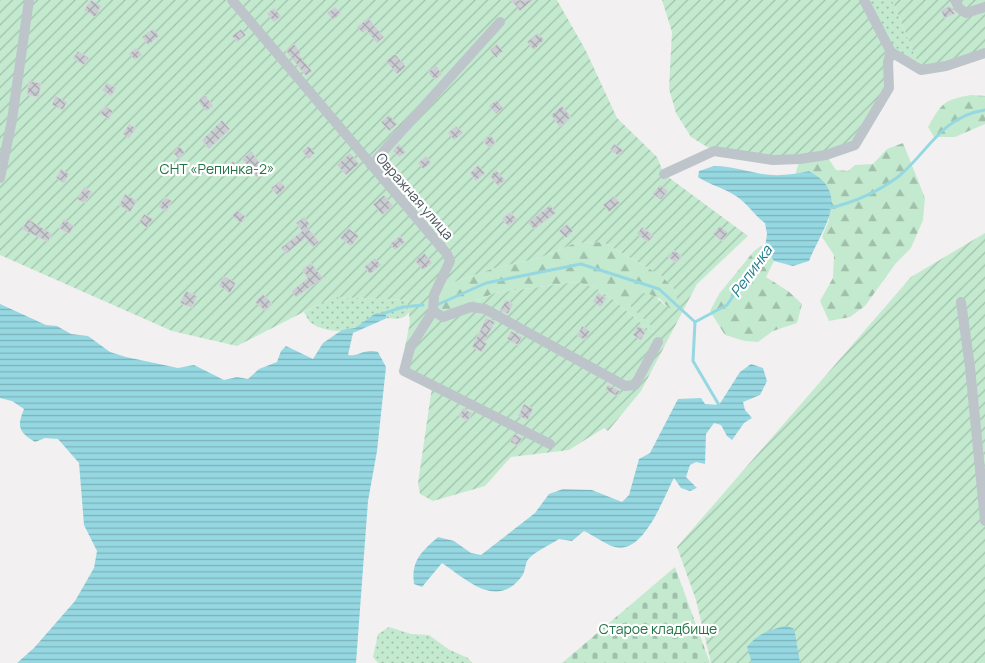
<svg xmlns="http://www.w3.org/2000/svg" width="985" height="663" viewBox="0 0 985 663" font-family="Manrope,sans-serif">
	<style>
		.grass { fill: url(#grass-dots) }
		.forest { fill: url(#forest-firs) }
		.cemetery { fill: url(#cemetery-stones) }
		.garden { fill: url(#garden-furrows); fill-rule: evenodd }
		.water { fill: url(#water-rules) }
		.lines { fill: none; stroke-linecap: round; stroke-linejoin: round }
		.stream { stroke: #95d8e2; stroke-width: 3 }
		.building { fill: url(#building-cross-hatch); stroke: #d4d6da }
		.minor { stroke: #bdc5cb; stroke-width: 10 }
		.labels { text-anchor: middle; dominant-baseline: central; stroke-width: 4.5; stroke-linejoin: round; paint-order: stroke }
		.park-label { font-size: 14px; fill: #227445; stroke: #fff }
		.street-label { font-size: 14px; fill: #49545b; stroke: #fff }
		.water-label { font-size: 15px; font-style: italic; fill: #1c7e8d; stroke: #fff }
	</style>
	<defs>
		<pattern id="grass-dots" width="8" height="8" patternUnits="userSpaceOnUse" patternTransform="scale(1.25)"><rect width="8" height="8" fill="#c3eacf"/><path d="M2 2h.1M6 6h.1" fill="none" stroke="#a0c0ab" stroke-width="1.8" stroke-linecap="round"/></pattern>
		<pattern id="forest-firs" width="22" height="20" patternUnits="userSpaceOnUse" patternTransform="scale(1.25)"><rect width="22" height="20" fill="#c3eacf"/><path d="M5 1l3.5 6h-7zM16 11l3.5 6h-7z" fill="#a0c0ab"/></pattern>
		<pattern id="cemetery-stones" width="16" height="16" patternUnits="userSpaceOnUse" patternTransform="scale(1.25)"><rect width="16" height="16" fill="#c3eacf"/><path d="M2 7V4a2 2 0 0 1 4 0v3zM10 15v-3a2 2 0 0 1 4 0v3z" fill="#a0c0ab"/></pattern>
		<pattern id="garden-furrows" width="10" height="10" patternUnits="userSpaceOnUse" patternTransform="scale(1.25)"><rect width="10" height="10" fill="#c3eacf"/><path d="M-1 1l2-2M0 10L10 0M9 11l2-2" fill="none" stroke="#a0c0ab"/></pattern>
		<pattern id="water-rules" width="6" height="5" patternUnits="userSpaceOnUse" patternTransform="scale(1.25)"><rect width="6" height="5" fill="#95d8e2"/><path d="M0 2.5h6" fill="none" stroke="#7cb2ba"/></pattern>
		<pattern id="building-cross-hatch" width="8" height="8" patternUnits="userSpaceOnUse" patternTransform="scale(1.25)"><rect width="8" height="8" fill="#cacdd1"/><path d="M0 0l8 8M0 8l8-8" fill="none" stroke="#a6a9ad"/></pattern>
	</defs>
	<rect width="100%" height="100%" fill="#f2f0f0"/>
	<g class="grass">
		<path d="M864 0H892L921 70 891 52Z"/>
		<path d="M333 297 407 300 409 312C404 320 397 319 387 318L385 313C373 314 367 320 357 327 346 334 320 331 310 322 308 320 306 315 304 312Z"/>
		<path d="M389 627 411 634 429 635 448 649 468 658 472 663H378L373 657 378 634Z"/>
	</g>
	<g class="forest">
		<path d="M971 95 985 96V124L955 137H934L928 127C942 103 943 100 971 95Z"/>
		<path d="M903 143 925 198 923 220 911 248 896 263 865 306 850 317 829 321 820 301 833 278 834 255 822 237 829 220 815 175 809 171 795 175 800 159 826 155 836 170 848 171 855 165 873 164 887 149Z"/>
		<path d="M603 242 662 276 675 290 678 306 675 310 670 309 659 298 631 307 652 325 654 328 653 333 611 298 594 287 576 282 495 293 445 313 439 311 436 304V297L443 286 491 269 539 258 575 243Z"/>
		<path d="M761 246 765 248 774 261 766 277 788 291 802 304 797 323 773 331 758 342 745 341 725 335 710 311 719 294 754 251Z"/>
	</g>
	<path class="cemetery" d="M675 567 710 663H562Z"/>
	<g class="garden">
		<path d="M0 0H557L586 51 617 118 657 157 664 174 748 236 697 284 641 391 608 431 604 428 569 450 511 457 485 486 433 501 420 494 418 483 432 387 400 372 410 322 407 300 333 297 237 346 172 331 0 255ZM603 242 662 276 675 290 678 306 675 310C660 307 652 282 630 299L631 307 654 328 653 333 611 298 594 287 576 282 495 293 445 313 439 311 436 304V297L443 286 491 269 539 258 575 243Z"/>
		<path d="M662 0H864L891 52 889 88 855 145 800 159 714 151 691 137 676 113 669 89 672 32Z"/>
		<path d="M892 0H985V53L921 70Z"/>
		<path d="M985 233V663H711L696 600 677 547 911 277Z"/>
	</g>
	<g class="water">
		<path d="M714 166C730 166 742 170 757 173 773 177 793 175 809 171 853 194 821 230 809 261L793 266 774 261 765 248 767 234 765 223C754 215 748 204 736 196 724 188 710 185 698 177L699 171Z"/>
		<path d="M0 304 46 325 57 326 71 334 88 336 110 352 126 357 178 368 194 365 224 380 237 377 248 379 259 369 277 362 281 351 286 346 313 359 323 343 342 330 355 328 376 313H385L387 318 353 333 348 355C358 357 364 348 378 352L386 367 377 451 368 501 356 663H17L34 648 75 601 94 568 97 551 84 525 79 463 58 439 45 438 35 442C18 432 17 426 24 409L12 401 0 398Z"/>
		<path d="M751 364 763 368 767 381 760 395 743 402 745 410 752 418 744 423 732 440 727 436 721 425 714 423 706 434 705 464 696 462 690 465 686 477 697 488 690 491 681 488 674 478C664 496 644 555 615 547 606 545 593 535 584 531L572 541 559 539C550 545 533 552 527 561 525 566 525 572 522 576 497 610 467 580 442 563L422 587 414 584C411 561 421 552 438 537L454 541 471 553 481 555 535 513 549 494 563 489 592 490 622 502 629 495 639 459 650 453 678 399 701 398 705 404 719 405 740 372Z"/>
		<path d="M785 626 793 628 795 633 800 663H752L747 647C757 634 769 630 785 626Z"/>
	</g>
	<g class="lines">
		<g class="stream">
			<path d="M830 208C855 202 878 192 899 176 929 151 941 117 985 110"/>
			<path d="M439 304 486 283 581 264 659 289 695 322"/>
			<path d="M385 313 403 307 423 305"/>
			<path d="M717 406 719 405 693 361 695 322 727 305 767 247"/>
		</g>
	</g>
	<g class="building">
		<path d="M91 0 101 6 95 17 84 10Z"/>
		<path d="M511 0H533L520 11Z"/>
		<path d="M950 6 955 14 944 18 941 10Z"/>
		<path d="M335 7 341 13 333 20 327 13Z"/>
		<path d="M274 8 281 16 274 22 267 14Z"/>
		<path d="M368 18 384 37 377 43 366 30 363 33 357 27Z"/>
		<path d="M153 29 159 36 148 45 142 37Z"/>
		<path d="M241 29 246 35 237 42 232 36Z"/>
		<path d="M538 33 544 40 534 50 527 42Z"/>
		<path d="M294 44 301 53 299 55 312 71 306 76 286 51Z"/>
		<path d="M497 44 503 51 496 58 490 50Z"/>
		<path d="M136 48 142 55 135 60 129 54Z"/>
		<path d="M78 51 89 58 84 65 73 58Z"/>
		<path d="M395 54 406 67 397 74 386 61Z"/>
		<path d="M436 66 442 74 435 80 428 72Z"/>
		<path d="M29 81 41 83 39 97 27 95Z"/>
		<path d="M107 83 116 88 111 96 102 90Z"/>
		<path d="M205 95 213 106 206 111 198 101Z"/>
		<path d="M55 96 67 102 63 110 52 105Z"/>
		<path d="M497 100 503 108 496 114 489 106Z"/>
		<path d="M105 106 113 111 109 119 100 114Z"/>
		<path d="M562 106 571 117 560 127 551 115Z"/>
		<path d="M389 115 397 124 389 131 381 122Z"/>
		<path d="M222 120 230 129 209 149 202 140Z"/>
		<path d="M129 124 136 128 129 138 123 134Z"/>
		<path d="M456 126 463 133 454 140 448 133Z"/>
		<path d="M490 135 496 142 489 148 483 141Z"/>
		<path d="M399 144 406 152 399 157 393 151Z"/>
		<path d="M614 144 623 150 619 156 610 150Z"/>
		<path d="M179 146 185 152 179 159 173 153Z"/>
		<path d="M309 146 315 153 309 159 302 151Z"/>
		<path d="M251 151 265 170 257 177 242 159Z"/>
		<path d="M350 153 359 164 346 175 337 165Z"/>
		<path d="M426 156 431 163 423 169 418 163Z"/>
		<path d="M233 161 239 168 229 176 223 169Z"/>
		<path d="M478 165 485 173 476 181 470 173Z"/>
		<path d="M61 169 69 174 64 183 56 178Z"/>
		<path d="M496 170 505 180 498 186 490 176Z"/>
		<path d="M280 181 286 188 277 195 271 188Z"/>
		<path d="M660 185 668 191 661 200 653 194Z"/>
		<path d="M84 187 92 192 85 203 77 199Z"/>
		<path d="M125 194 137 201 130 212 119 205Z"/>
		<path d="M384 195 393 206 382 215 373 204Z"/>
		<path d="M614 196 620 203 609 212 603 205Z"/>
		<path d="M165 197 172 201 166 212 159 207Z"/>
		<path d="M550 205 556 213 534 229 528 223Z"/>
		<path d="M237 210 246 217 241 223 232 216Z"/>
		<path d="M510 212 517 219 508 226 502 219Z"/>
		<path d="M144 214 153 219 147 228 139 222Z"/>
		<path d="M304 217 310 224 307 227 319 242 313 247 305 238 286 254 281 248 302 231 296 223Z"/>
		<path d="M28 219 52 234 48 242 22 229Z"/>
		<path d="M64 219 74 226 69 234 59 228Z"/>
		<path d="M567 224 573 231 566 238 559 231Z"/>
		<path d="M720 226 728 233 722 241 713 234Z"/>
		<path d="M642 227 654 236 648 242 637 234Z"/>
		<path d="M348 228 359 236 351 246 340 238Z"/>
		<path d="M400 236 405 242 395 250 390 244Z"/>
		<path d="M674 250 682 256 676 263 668 257Z"/>
		<path d="M424 253 432 263 423 270 415 261Z"/>
		<path d="M375 258 381 265 370 274 364 267Z"/>
		<path d="M311 263 323 278 296 297 292 291 308 278 302 270Z"/>
		<path d="M224 276 236 283 230 293 219 286Z"/>
		<path d="M186 291 197 296 192 308 180 303Z"/>
		<path d="M598 293 606 298 601 307 593 302Z"/>
		<path d="M263 294 272 303 265 311 255 302Z"/>
		<path d="M506 300 513 304 508 314 500 310Z"/>
		<path d="M486 318 495 322 484 342 487 343 482 352 472 347Z"/>
		<path d="M582 326 590 331 585 340 577 336Z"/>
		<path d="M638 326 646 331 641 340 633 335Z"/>
		<path d="M511 331 522 337 518 345 507 339Z"/>
		<path d="M608 385 620 391 617 396 605 390Z"/>
		<path d="M524 404 533 409 528 420 518 416Z"/>
		<path d="M463 408 472 413 468 421 459 416Z"/>
		<path d="M514 434 522 438 518 446 510 442Z"/>
	</g>
	<g class="lines">
		<g class="minor">
			<path d="M232 0 447 254 450 261 434 295 433 311 410 348 404 371 550 444"/>
			<path d="M864 0 891 52 921 70 946 66 985 53"/>
			<path d="M955 0 959 8 966 13 985 7"/>
			<path d="M371 165 500 22"/>
			<path d="M664 174 714 151 773 160 800 159 826 155 855 145 889 88 888 62 891 52"/>
			<path d="M0 178 12 120 29 0"/>
			<path d="M961 302 970 367 985 521"/>
			<path d="M433 311 443 317 471 307 485 309 625 386 635 385 658 342"/>
		</g>
	</g>
	<g class="labels">
		<g class="park-label">
			<text x="217" y="168">СНТ «Репинка-2»</text>
			<text x="658" y="628">Старое кладбище</text>
		</g>
		<g class="street-label">
			<text transform="translate(415 196) rotate(49)">Овражная улица</text>
		</g>
		<g class="water-label">
			<text transform="translate(751 271) rotate(-54)">Репинка</text>
		</g>
	</g>
</svg>
